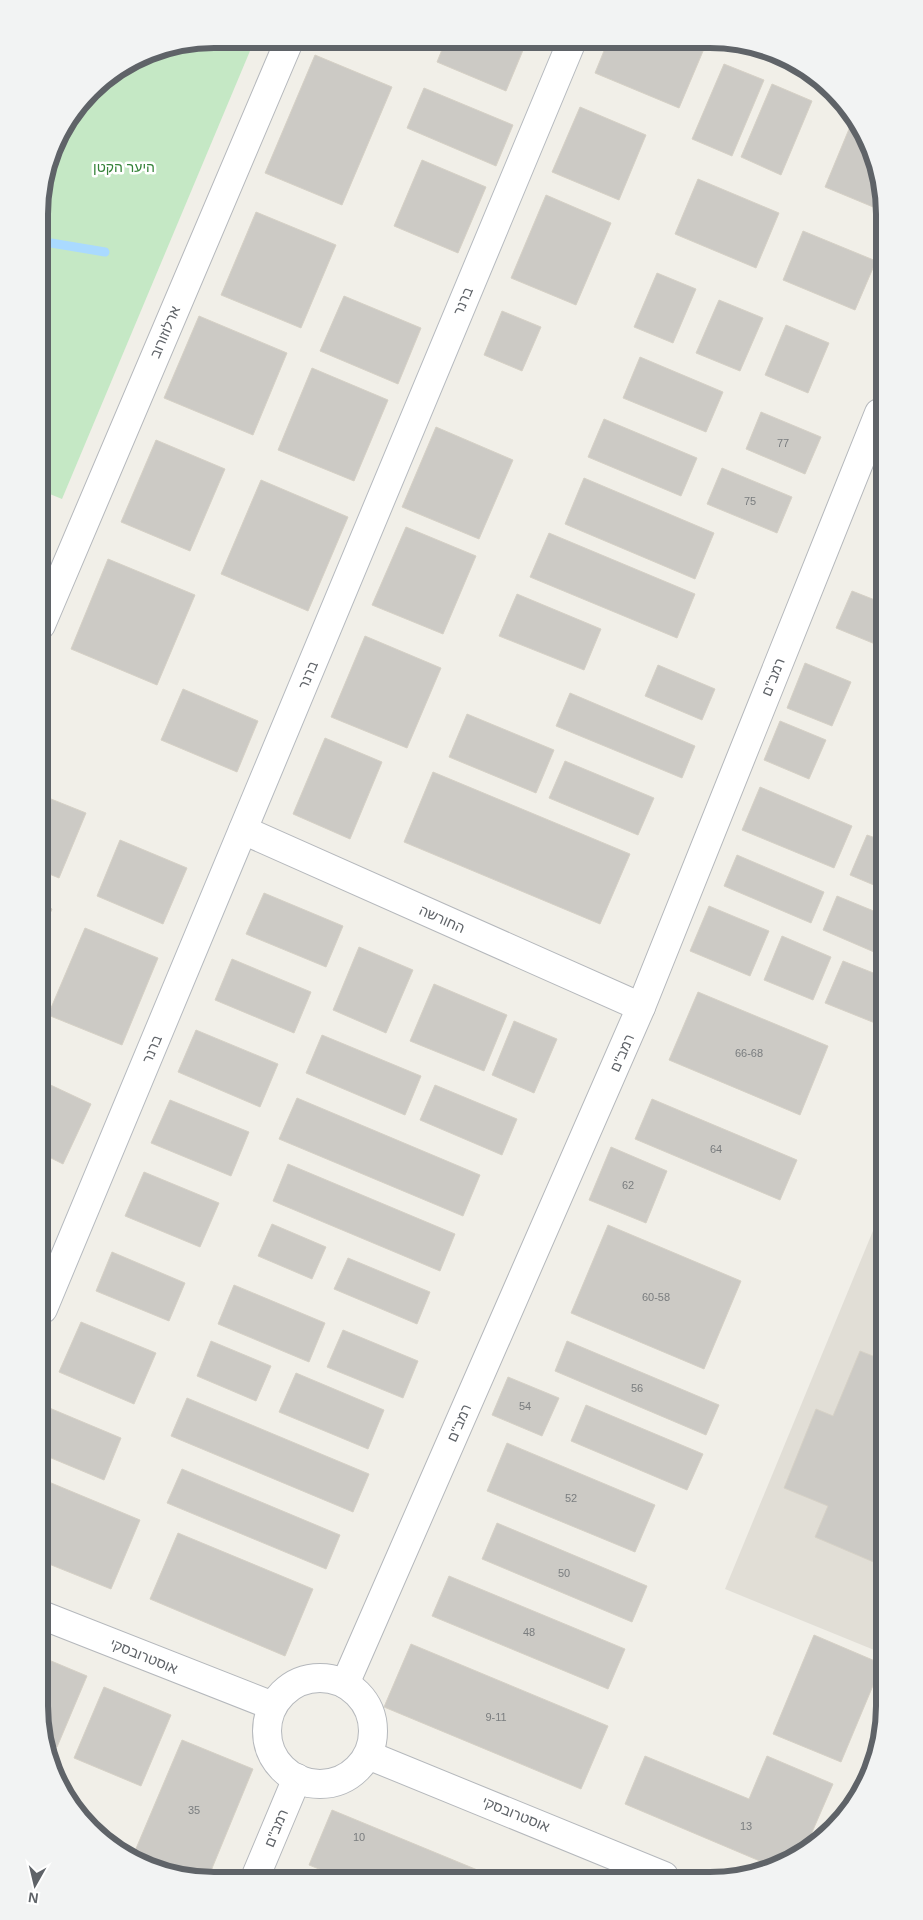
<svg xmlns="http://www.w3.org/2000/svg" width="923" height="1920" viewBox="0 0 923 1920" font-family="Helvetica,Heebo,sans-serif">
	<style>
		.education { fill: #e1ded6 }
		.green { fill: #c5e8c5 }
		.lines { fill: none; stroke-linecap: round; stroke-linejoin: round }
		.stream { stroke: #aadaff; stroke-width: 9 }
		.building { fill: #cccac5; stroke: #d6d1c6 }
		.street-casing { stroke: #b5b8bc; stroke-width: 30 }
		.secondary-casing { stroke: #b6babf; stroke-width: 30 }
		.street { stroke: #fff; stroke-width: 28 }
		.secondary { stroke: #fff; stroke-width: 28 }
		.labels { text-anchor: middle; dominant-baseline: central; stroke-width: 5; stroke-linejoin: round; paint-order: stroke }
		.number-label { font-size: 11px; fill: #7a7d7f }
		.park-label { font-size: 14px; fill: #348238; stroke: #fff }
		.street-label { font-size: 14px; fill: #5f6368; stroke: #fff }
		.rim { fill: none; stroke: #5f6368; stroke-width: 6 }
	</style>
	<rect width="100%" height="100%" fill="#f1efe8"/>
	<path class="education" d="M882 1209 884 1654 725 1589Z"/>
	<path class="green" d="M213 39H255L62 499 40 490 39 201 57 136 98 82 147 52Z"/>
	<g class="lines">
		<path class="stream" d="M39 241 105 252"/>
	</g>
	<g class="building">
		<path d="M446 40 521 41 526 43 506 91 437 62Z"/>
		<path d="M608 41 701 42 706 44 679 108 595 73Z"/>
		<path d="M315 55 392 87 342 205 265 173Z"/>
		<path d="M724 64 764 80 732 156 692 139Z"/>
		<path d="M772 84 812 101 781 175 741 157Z"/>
		<path d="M424 88 513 125 496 166 407 128Z"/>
		<path d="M580 107 646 135 619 200 552 172Z"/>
		<path d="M854 117 861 126 878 168V209L825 187Z"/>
		<path d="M422 160 486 187 458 253 394 226Z"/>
		<path d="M698 179 779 213 756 268 675 234Z"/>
		<path d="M546 195 611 223 576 305 511 278Z"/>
		<path d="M256 212 336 245 301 328 221 295Z"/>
		<path d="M803 231 876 261 855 310 783 280Z"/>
		<path d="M657 273 696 289 673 343 634 327Z"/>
		<path d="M344 296 421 328 398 384 320 351Z"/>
		<path d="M719 300 763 318 740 371 696 353Z"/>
		<path d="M502 311 541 327 522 371 484 355Z"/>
		<path d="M199 316 287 353 253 435 164 398Z"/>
		<path d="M786 325 829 343 808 393 765 375Z"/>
		<path d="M640 357 723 392 706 432 623 398Z"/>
		<path d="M312 368 388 400 354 481 278 450Z"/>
		<path d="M761 412 821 437 805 474 746 449Z"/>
		<path d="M604 419 697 458 681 496 588 457Z"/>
		<path d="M436 427 513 460 479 539 402 507Z"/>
		<path d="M156 440 225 469 190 551 121 522Z"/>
		<path d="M722 468 792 497 777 533 707 504Z"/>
		<path d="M584 478 714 533 695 579 565 524Z"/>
		<path d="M261 480 348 517 308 611 221 574Z"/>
		<path d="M879 508 880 523 874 521Z"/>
		<path d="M406 527 476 556 443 634 372 605Z"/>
		<path d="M549 533 695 594 677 638 530 577Z"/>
		<path d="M108 559 195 595 157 685 71 649Z"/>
		<path d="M880 568V580L875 579Z"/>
		<path d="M852 591 880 602V646L836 628Z"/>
		<path d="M517 594 601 629 584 670 499 636Z"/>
		<path d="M365 636 441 668 407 748 331 717Z"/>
		<path d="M805 663 851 682 832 726 787 708Z"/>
		<path d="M658 665 715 689 702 720 645 696Z"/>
		<path d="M183 689 258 721 237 772 161 740Z"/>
		<path d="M570 693 695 746 682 778 556 726Z"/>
		<path d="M467 714 554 750 536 793 449 757Z"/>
		<path d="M780 721 826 740 809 779 764 760Z"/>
		<path d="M325 738 382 762 350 839 293 814Z"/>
		<path d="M565 761 654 798 638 835 549 798Z"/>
		<path d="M433 772 630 854 600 924 404 842Z"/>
		<path d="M760 787 852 826 834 868 742 830Z"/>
		<path d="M41 795 86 813 59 878 42 871Z"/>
		<path d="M867 835 881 840V888L850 875Z"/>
		<path d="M120 840 187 868 163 924 97 896Z"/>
		<path d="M737 855 824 892 811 923 724 886Z"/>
		<path d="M264 893 343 926 326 967 246 934Z"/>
		<path d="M837 896 881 914V955L823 930Z"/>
		<path d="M42 904 52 909 42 932Z"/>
		<path d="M709 906 769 931 750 976 690 951Z"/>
		<path d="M85 928 158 958 122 1045 48 1015Z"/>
		<path d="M782 936 831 957 813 1000 764 980Z"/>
		<path d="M359 947 413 970 386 1033 333 1010Z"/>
		<path d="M232 959 311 992 294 1033 215 1000Z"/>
		<path d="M843 961 881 976V1009L875 1023 825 1003Z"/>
		<path d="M434 984 507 1015 484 1071 410 1041Z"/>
		<path d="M698 992 828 1046 800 1115 669 1060Z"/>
		<path d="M514 1021 557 1039 534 1093 492 1075Z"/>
		<path d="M196 1030 278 1064 260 1107 178 1072Z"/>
		<path d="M322 1035 421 1076 405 1115 306 1073Z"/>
		<path d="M42 1081 91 1104 63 1164 43 1154Z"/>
		<path d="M435 1085 517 1119 502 1155 420 1120Z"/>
		<path d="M297 1098 480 1175 463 1216 279 1139Z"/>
		<path d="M652 1099 797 1160 780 1200 635 1139Z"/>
		<path d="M170 1100 249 1132 231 1176 151 1143Z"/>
		<path d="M611 1147 667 1171 646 1223 589 1200Z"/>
		<path d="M288 1164 455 1234 440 1271 273 1201Z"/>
		<path d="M144 1172 219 1203 200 1247 125 1216Z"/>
		<path d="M272 1224 326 1247 312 1279 258 1256Z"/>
		<path d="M608 1225 741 1281 704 1369 571 1313Z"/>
		<path d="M112 1252 185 1283 169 1321 96 1291Z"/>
		<path d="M348 1258 430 1292 417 1324 334 1289Z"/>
		<path d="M234 1285 325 1323 309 1362 218 1324Z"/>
		<path d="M81 1322 156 1353 134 1404 59 1372Z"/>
		<path d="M343 1330 418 1361 403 1398 327 1367Z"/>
		<path d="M211 1341 271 1366 256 1401 197 1376Z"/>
		<path d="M567 1341 719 1405 706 1435 555 1371Z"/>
		<path d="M860 1351 883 1360V1566L815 1537 828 1506 784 1488 816 1409 833 1416Z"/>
		<path d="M296 1373 384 1410 368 1449 279 1412Z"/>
		<path d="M508 1377 559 1398 542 1436 492 1415Z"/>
		<path d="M187 1398 369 1474 353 1512 171 1436Z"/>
		<path d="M586 1405 703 1454 687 1490 571 1441Z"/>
		<path d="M47 1407 121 1438 104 1480 44 1455V1415Z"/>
		<path d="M507 1443 655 1505 635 1552 487 1491Z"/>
		<path d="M182 1469 340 1535 326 1569 167 1503Z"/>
		<path d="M44 1480 140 1520 111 1589 44 1562Z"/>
		<path d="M497 1523 647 1586 632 1622 482 1559Z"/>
		<path d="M178 1533 313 1589 285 1656 150 1599Z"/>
		<path d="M449 1576 625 1649 608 1689 432 1616Z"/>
		<path d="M814 1635 882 1664 841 1762 773 1734Z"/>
		<path d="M411 1644 608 1726 581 1789 384 1707Z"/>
		<path d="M44 1658 87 1676 57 1747 45 1742Z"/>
		<path d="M104 1687 171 1715 141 1786 74 1758Z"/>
		<path d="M182 1740 253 1769 208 1878H199L135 1851Z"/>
		<path d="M645 1756 749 1799 767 1756 833 1784 803 1853 774 1867 625 1804Z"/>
		<path d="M332 1810 492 1876 339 1877 309 1865Z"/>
	</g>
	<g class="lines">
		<g class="street-casing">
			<g id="street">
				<path d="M41 625 290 39"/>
				<path d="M243 830 641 1007"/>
				<path d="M44 1616 273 1706"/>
				<circle cx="320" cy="1731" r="53"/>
				<path d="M345 1684 641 1007 879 413"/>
				<path d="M368 1755 664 1876"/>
				<path d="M255 1878 297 1778"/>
			</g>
		</g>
		<g class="secondary-casing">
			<path id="secondary" d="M43 1309 572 41"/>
		</g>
		<use href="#street" class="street"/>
		<use href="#secondary" class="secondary"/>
	</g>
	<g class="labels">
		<g class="number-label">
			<text x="783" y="443">77</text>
			<text x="750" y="501">75</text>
			<text x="749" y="1053">66-68</text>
			<text x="716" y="1149">64</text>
			<text x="628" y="1185">62</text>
			<text x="656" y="1297">60-58</text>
			<text x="637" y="1388">56</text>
			<text x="525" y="1406">54</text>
			<text x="571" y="1498">52</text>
			<text x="564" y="1573">50</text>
			<text x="529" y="1632">48</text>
			<text x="496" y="1717">9-11</text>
			<text x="194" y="1810">35</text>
			<text x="746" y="1826">13</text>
			<text x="359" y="1837">10</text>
		</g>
		<g class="park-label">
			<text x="124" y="167">היער הקטן</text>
		</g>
		<g class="street-label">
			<text transform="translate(463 301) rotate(-67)">ברנר</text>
			<text transform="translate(165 332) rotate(-67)">ארלוזורוב</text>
			<text transform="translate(308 675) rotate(-67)">ברנר</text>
			<text transform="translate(773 677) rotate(-68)">רמב"ם</text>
			<text transform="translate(442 919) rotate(24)">החורשה</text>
			<text transform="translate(152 1049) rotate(-67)">ברנר</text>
			<text transform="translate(622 1053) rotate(-66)">רמב"ם</text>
			<text transform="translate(459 1423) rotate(-66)">רמב"ם</text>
			<text transform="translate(144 1656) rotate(22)">אוסטרובסקי</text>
			<text transform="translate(516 1814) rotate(22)">אוסטרובסקי</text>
			<text transform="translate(276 1828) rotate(-67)">רמב"ם</text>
		</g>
	</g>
	<path d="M0 0H923V1920H0ZM214 48H710A166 166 0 0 1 876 214V1706A166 166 0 0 1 710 1872H214A166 166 0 0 1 48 1706V214A166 166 0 0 1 214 48Z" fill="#f2f3f3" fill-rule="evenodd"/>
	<path class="rim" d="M214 48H710A166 166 0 0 1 876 214V1706A166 166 0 0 1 710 1872H214A166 166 0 0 1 48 1706V214A166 166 0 0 1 214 48Z"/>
	<g transform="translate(35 1885) rotate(188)" stroke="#ffffff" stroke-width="4" paint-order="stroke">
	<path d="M0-4L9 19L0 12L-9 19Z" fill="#5f6368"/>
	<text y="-8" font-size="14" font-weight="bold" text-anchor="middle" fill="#5f6368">N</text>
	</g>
</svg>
